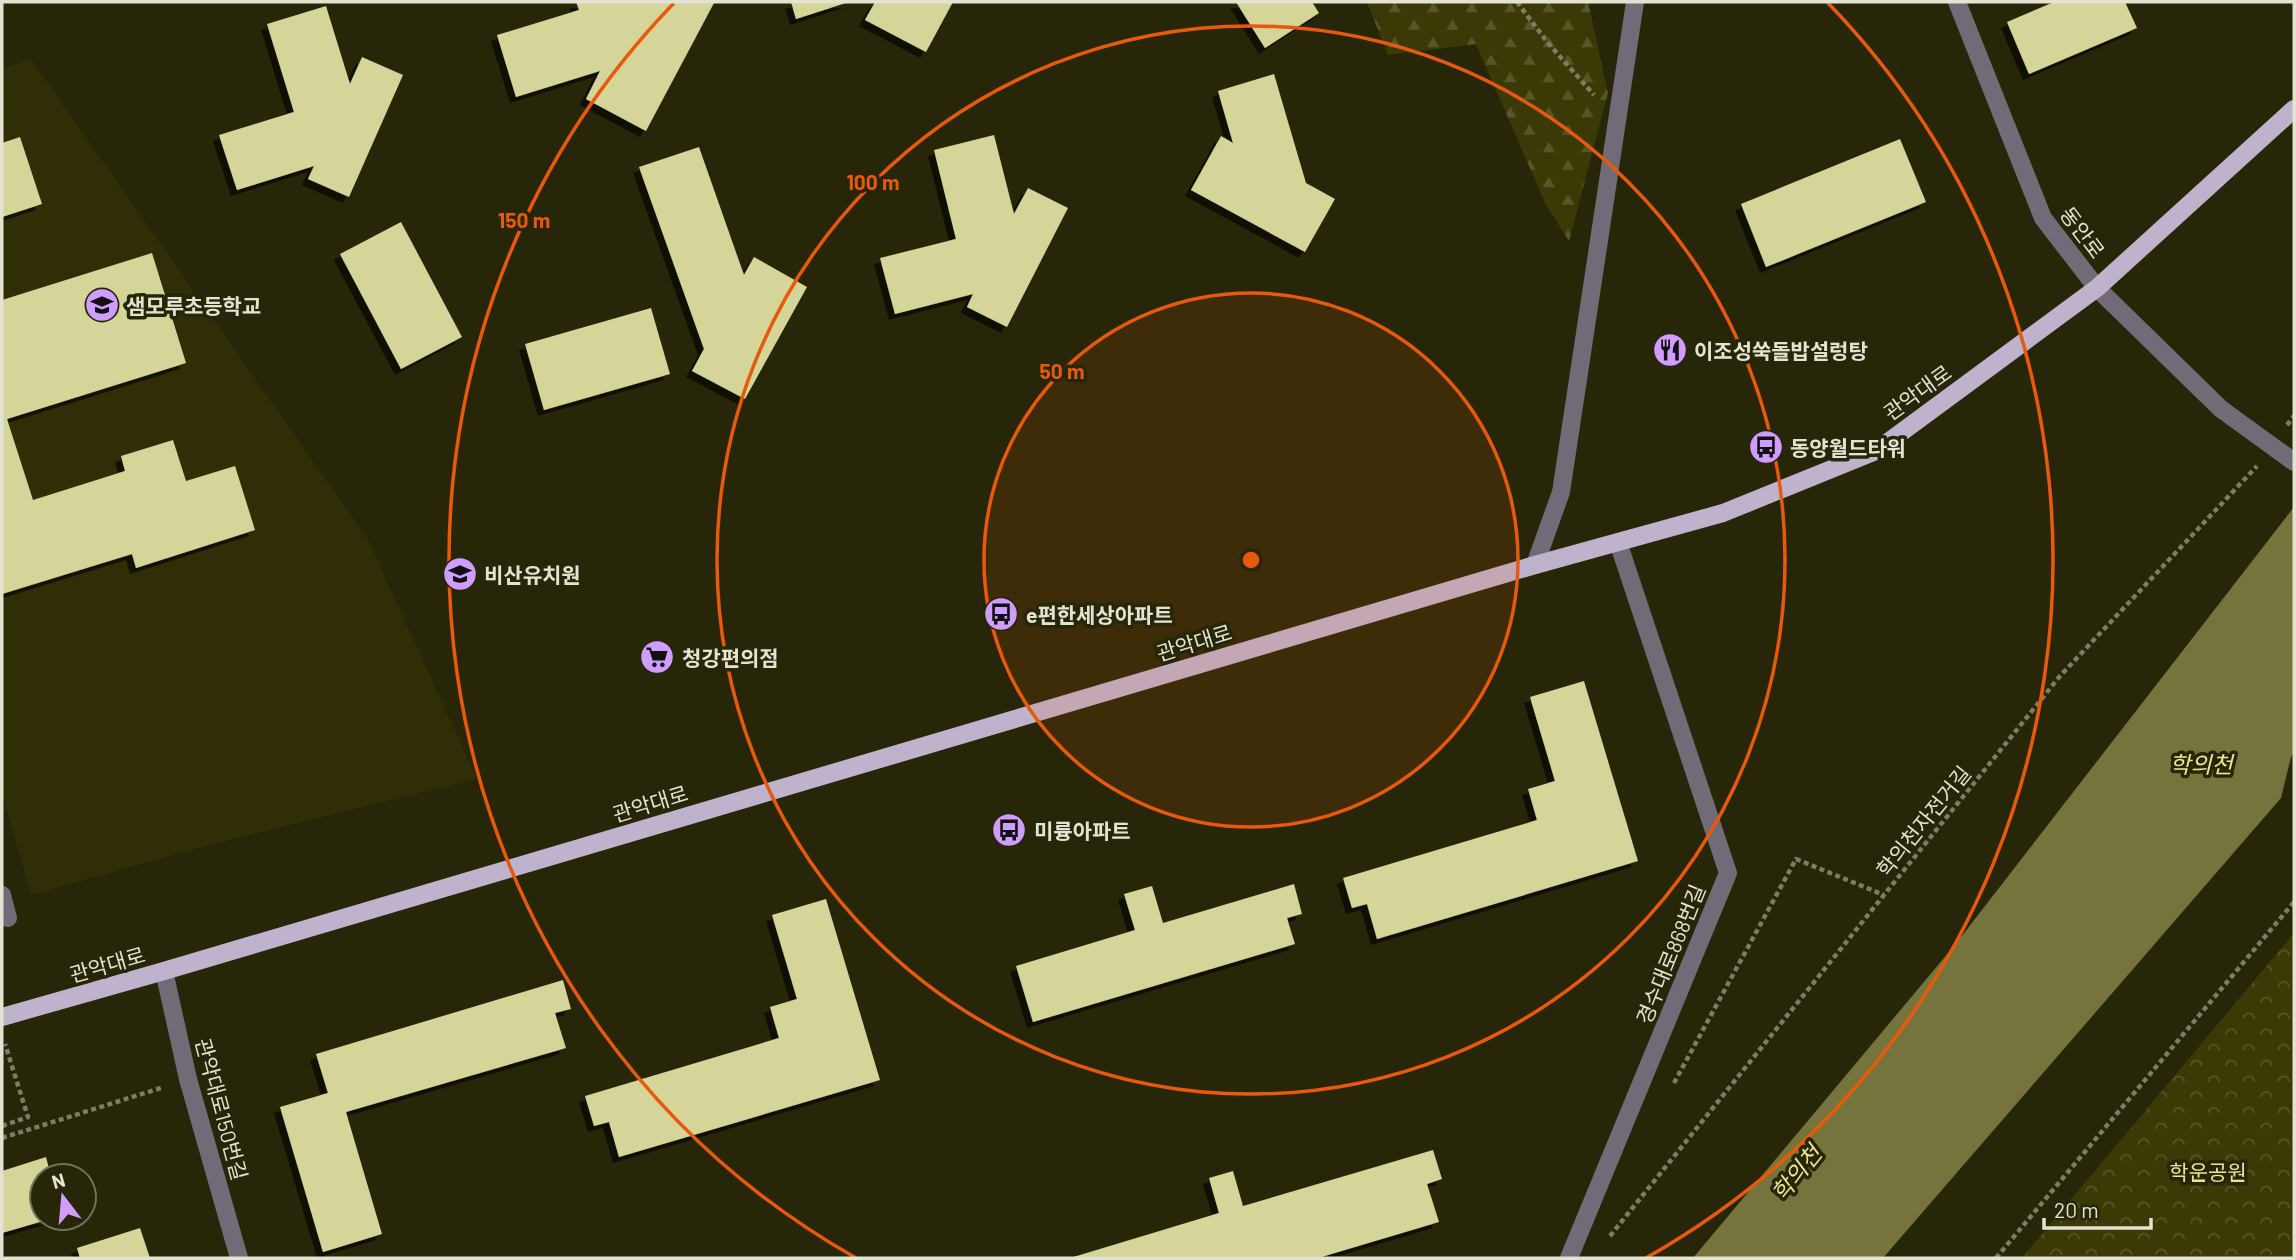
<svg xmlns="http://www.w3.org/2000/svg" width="2296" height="1260" viewBox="0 0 2296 1260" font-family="Barlow,'Noto Sans KR',sans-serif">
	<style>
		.built { fill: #302e06 }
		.forest { fill: url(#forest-firs) }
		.park { fill: url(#park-crowns) }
		.water { fill: #75743d }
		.building { fill: #d5d499; filter: url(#shadow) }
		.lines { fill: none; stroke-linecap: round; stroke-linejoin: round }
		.path { stroke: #7d7c64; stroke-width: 4.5; stroke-dasharray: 5 3.5; stroke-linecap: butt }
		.minor { stroke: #716b78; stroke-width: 18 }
		.major { stroke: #bfb2cd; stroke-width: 18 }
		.minor-bridge { stroke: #716b78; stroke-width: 18 }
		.ring { fill: none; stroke: #e8590c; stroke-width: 3.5 }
		.labels { text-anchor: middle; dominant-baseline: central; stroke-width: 7; stroke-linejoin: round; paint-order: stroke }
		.street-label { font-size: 21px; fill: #e3e3d2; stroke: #272608 }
		.poi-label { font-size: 21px; font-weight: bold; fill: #e3e3d2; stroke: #272608; text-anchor: start }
		.park-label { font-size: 21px; fill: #e7e590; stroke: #272608 }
		.water-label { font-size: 23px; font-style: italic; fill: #eae893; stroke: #272608 }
		.centre { fill: #e8590c; stroke: #272608; stroke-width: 3.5 }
		.ring-label { font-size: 21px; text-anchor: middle; font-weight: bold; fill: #e8590c; stroke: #272608; stroke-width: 7; stroke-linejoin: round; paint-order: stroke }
	</style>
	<defs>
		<pattern id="forest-firs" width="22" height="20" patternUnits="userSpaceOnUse" patternTransform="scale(1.75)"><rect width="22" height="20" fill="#3b3905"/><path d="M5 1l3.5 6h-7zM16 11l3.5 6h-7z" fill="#575629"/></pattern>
		<pattern id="park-crowns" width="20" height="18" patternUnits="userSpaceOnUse" patternTransform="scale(1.75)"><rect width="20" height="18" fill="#3b3905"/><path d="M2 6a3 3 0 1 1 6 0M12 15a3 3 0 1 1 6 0" fill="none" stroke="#575629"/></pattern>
		<filter id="shadow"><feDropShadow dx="-6" dy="6" stdDeviation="0" flood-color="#0009"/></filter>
	</defs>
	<rect width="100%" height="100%" fill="#272608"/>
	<path class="built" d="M31 59 368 540 477 779 213 844 31 895 2 792V69Z"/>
	<path class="forest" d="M1367 2H1588L1608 93 1569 241 1546 205 1476 44 1388 55Z"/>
	<path class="park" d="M2294 933V1258H2022Z"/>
	<path class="water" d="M2294 507V752L2291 757 2281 798 1883 1258H1693L1954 946Z"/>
	<g class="building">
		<path d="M576 2H711L714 3 646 131 586 99 600 71 516 97 497 35 579 10Z"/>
		<path d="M791 2H849L796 19Z"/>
		<path d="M875 2H953L926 52 865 20Z"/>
		<path d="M1236 2H1312L1319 13 1265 48Z"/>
		<path d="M2054 2H2125L2137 28 2029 74 2007 22Z"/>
		<path d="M326 6 350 84 362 57 403 75 349 197 308 179 314 166 237 190 219 135 294 112 267 24Z"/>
		<path d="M1274 74 1306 183 1335 199 1305 252 1191 190 1221 136 1233 143 1218 91Z"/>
		<path d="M994 135 1014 214 1028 188 1068 208 1007 327 967 307 973 294 895 314 880 258 956 239 934 150Z"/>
		<path d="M20 137 42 204 2 217V143Z"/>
		<path d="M1900 139 1926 202 1766 267 1741 204Z"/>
		<path d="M699 147 744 275 754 257 807 287 745 399 692 371 704 349 639 167Z"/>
		<path d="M401 222 462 337 401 369 340 254Z"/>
		<path d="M152 253 186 363 7 419 33 500 125 471 121 456 173 440 186 481 235 466 255 530 136 568 132 554 2 594V300Z"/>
		<path d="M651 308 670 374 544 410 525 344Z"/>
		<path d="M1584 681 1638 861 1377 939 1367 904 1352 908 1343 878 1537 820 1528 789 1555 781 1530 697Z"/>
		<path d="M1294 884 1302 914 1287 918 1295 944 1033 1022 1016 966 1135 930 1124 894 1152 886 1163 923Z"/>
		<path d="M826 899 880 1080 619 1157 609 1122 594 1126 585 1096 779 1038 770 1007 797 999 772 915Z"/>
		<path d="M563 980 571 1009 555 1013 566 1048 346 1112 382 1234 323 1252 280 1107 328 1093 316 1054Z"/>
		<path d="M1433 1150 1442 1179 1427 1184 1439 1222 1318 1258H1070L1219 1213 1209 1178 1233 1171 1243 1206Z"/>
		<path d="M46 1157 51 1176H42V1218L50 1219 2 1233V1171Z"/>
		<path d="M140 1228 150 1258H80L77 1248Z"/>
	</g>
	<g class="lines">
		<g class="path">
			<path d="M1517 2 1548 43 1594 95"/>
			<path d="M2287 425 2294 416"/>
			<path d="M1674 1083 1796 859 1884 895"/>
			<path d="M2 1126 28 1117 5 1044"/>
			<path d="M2 1138 164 1087"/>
			<path d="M1610 1236 2060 676 2257 466"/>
			<path d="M1996 1258 2294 902"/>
		</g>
		<g class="minor">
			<path d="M1957 2 2043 218 2097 288 2221 409"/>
			<path d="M1535 565 1561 492 1635 2"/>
			<path d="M2 895 8 918"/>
			<path d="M164 971 188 1079 239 1258"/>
			<path d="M1569 1258 1728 873 1618 542"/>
		</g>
		<path class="major" d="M2 1017 164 971 1535 565 1723 513 1876 451 2097 288 2294 109"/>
		<path class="minor-bridge" d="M2221 409 2294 462"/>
	</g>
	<circle cx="1251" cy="560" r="267" fill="#e8590c" fill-opacity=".12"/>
	<g class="ring">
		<circle cx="1251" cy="560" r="267"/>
		<circle cx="1251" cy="560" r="534"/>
		<path d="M856 1258A802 802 0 0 1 674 3M1828 3A802 802 0 0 1 1646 1258"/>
	</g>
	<defs>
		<g id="school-disc" transform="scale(1.75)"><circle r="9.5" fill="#d09dff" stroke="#272608"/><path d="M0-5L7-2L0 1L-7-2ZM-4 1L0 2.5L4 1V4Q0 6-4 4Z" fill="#111"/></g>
		<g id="restaurant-disc" transform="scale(1.75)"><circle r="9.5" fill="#d09dff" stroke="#272608"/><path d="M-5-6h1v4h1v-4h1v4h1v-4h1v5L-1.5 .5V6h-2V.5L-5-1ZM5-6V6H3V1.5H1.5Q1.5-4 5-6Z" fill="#111"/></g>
		<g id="bus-disc" transform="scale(1.75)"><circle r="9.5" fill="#d09dff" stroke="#272608"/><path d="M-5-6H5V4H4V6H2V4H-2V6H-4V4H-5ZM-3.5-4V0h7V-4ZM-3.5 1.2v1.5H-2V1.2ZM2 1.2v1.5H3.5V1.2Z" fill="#111"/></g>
		<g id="supermarket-disc" transform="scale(1.75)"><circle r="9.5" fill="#d09dff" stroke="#272608"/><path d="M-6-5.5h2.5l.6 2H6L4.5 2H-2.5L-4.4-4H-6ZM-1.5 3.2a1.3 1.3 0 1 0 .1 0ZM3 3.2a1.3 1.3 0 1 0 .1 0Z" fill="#111"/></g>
	</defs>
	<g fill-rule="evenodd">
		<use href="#school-disc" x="102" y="305"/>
		<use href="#restaurant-disc" x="1670" y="350"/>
		<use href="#bus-disc" x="1766" y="447"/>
		<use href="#school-disc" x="460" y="574"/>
		<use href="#bus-disc" x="1001" y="614"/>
		<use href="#supermarket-disc" x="657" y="657"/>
		<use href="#bus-disc" x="1009" y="830"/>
	</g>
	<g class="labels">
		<g class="street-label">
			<text transform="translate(2083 232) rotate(53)">동안로</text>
			<text transform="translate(1917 392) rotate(-36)">관악대로</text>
			<text transform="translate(1194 642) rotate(-17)">관악대로</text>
			<text transform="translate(650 803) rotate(-17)">관악대로</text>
			<text transform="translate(1923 821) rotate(-51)">학의천자전거길</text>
			<text transform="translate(1670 954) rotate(-68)">경수대로868번길</text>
			<text transform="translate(107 964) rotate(-16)">관악대로</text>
			<text transform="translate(222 1109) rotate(75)">관악대로150번길</text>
		</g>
		<g class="poi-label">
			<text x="126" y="305">샘모루초등학교</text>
			<text x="1694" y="350">이조성쑥돌밥설렁탕</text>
			<text x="1790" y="447">동양월드타워</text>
			<text x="484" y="574">비산유치원</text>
			<text x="1026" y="614">e편한세상아파트</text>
			<text x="682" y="657">청강편의점</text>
			<text x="1034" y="830">미륭아파트</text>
		</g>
		<g class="park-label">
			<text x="2208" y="1171">학운공원</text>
		</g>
		<g class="water-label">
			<text x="2201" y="764">학의천</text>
			<text transform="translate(1796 1173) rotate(-51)">학의천</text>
		</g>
	</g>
	<circle cx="1251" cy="560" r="10" class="centre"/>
	<g class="ring-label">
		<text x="873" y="190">100 m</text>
		<text x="524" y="228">150 m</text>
		<text x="1062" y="379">50 m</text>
	</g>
	<rect width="2296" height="1260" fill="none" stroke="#e3e3d2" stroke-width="7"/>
	<g transform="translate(63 1197) rotate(344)"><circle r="33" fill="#272608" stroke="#727259" stroke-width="2"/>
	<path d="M0-5L12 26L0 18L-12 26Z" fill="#d09dff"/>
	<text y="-10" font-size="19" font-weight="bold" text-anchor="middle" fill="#e3e3d2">N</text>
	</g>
	<path d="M2044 1218v10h107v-10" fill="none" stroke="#e3e3d2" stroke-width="3.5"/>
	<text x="2054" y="1218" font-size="21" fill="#e3e3d2" stroke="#272608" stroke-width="5" paint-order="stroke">20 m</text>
</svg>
